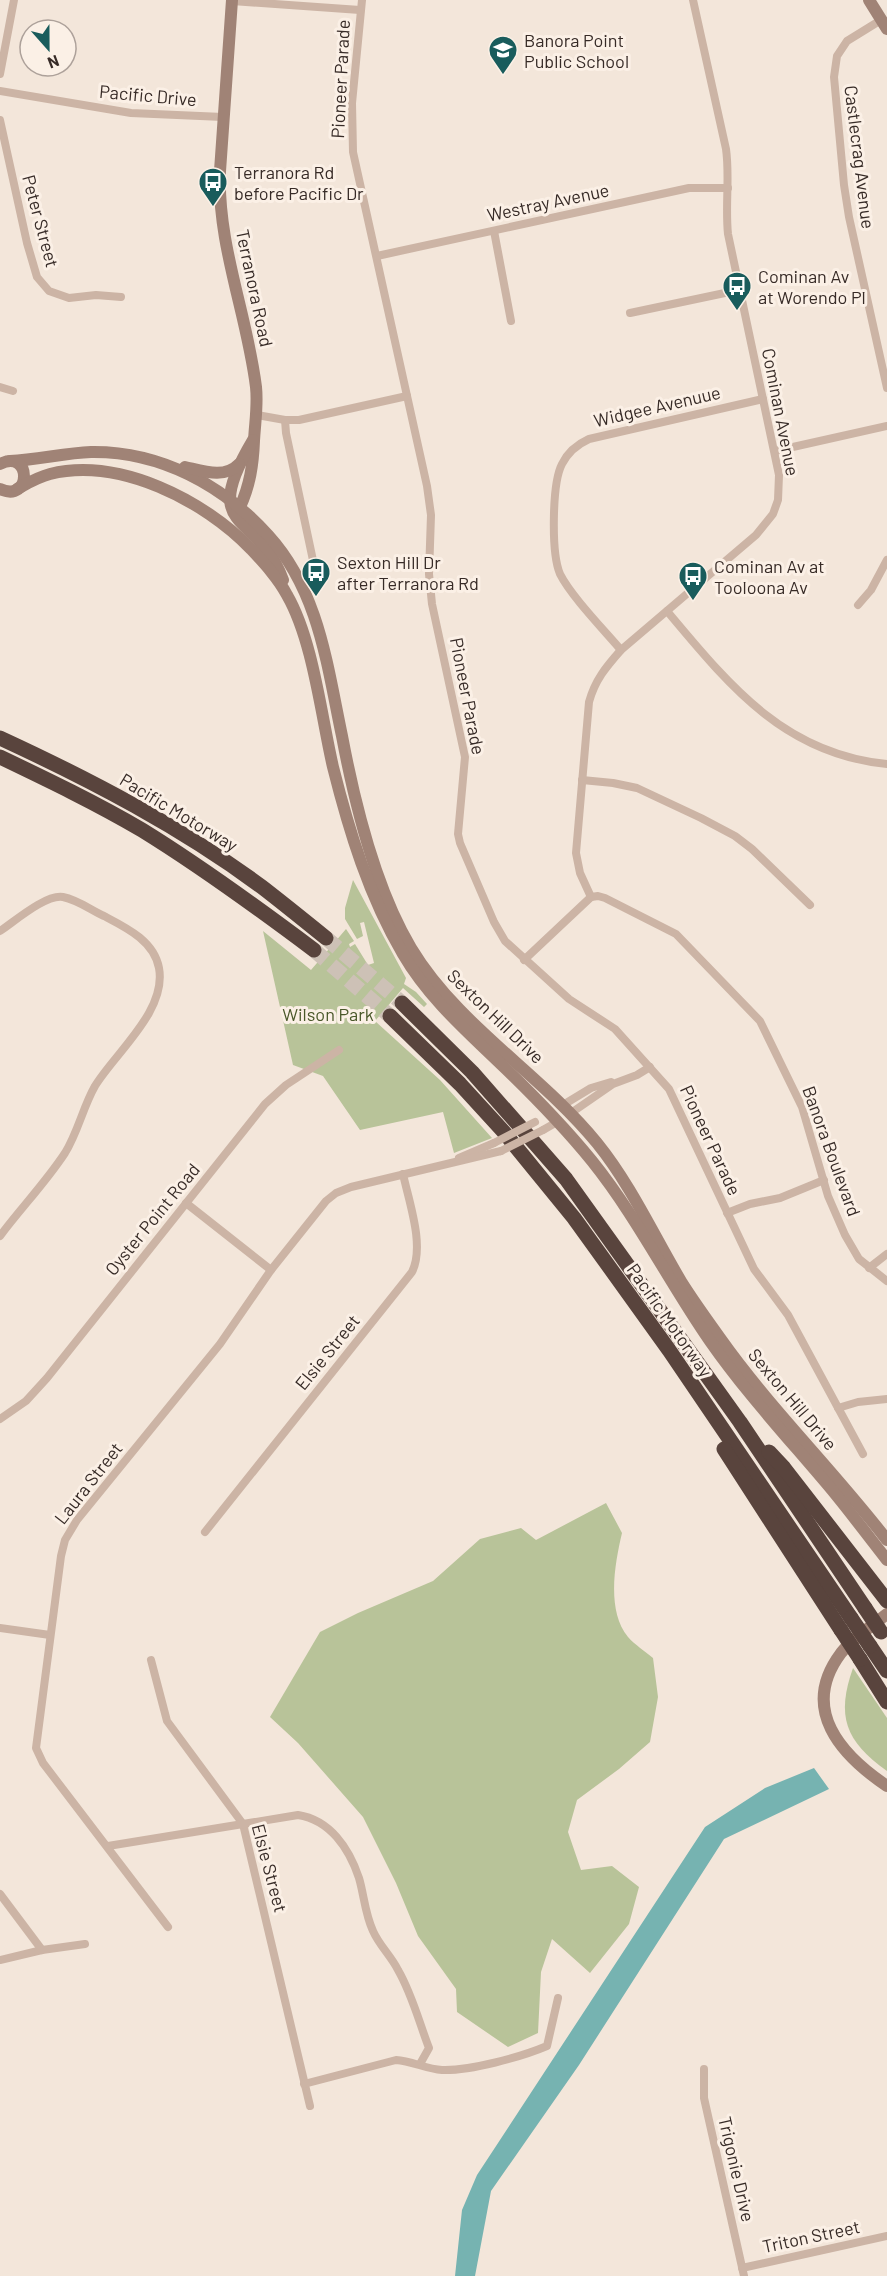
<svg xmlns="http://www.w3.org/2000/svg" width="887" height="2276" viewBox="0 0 887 2276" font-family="Barlow,sans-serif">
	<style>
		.green { fill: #b8c399 }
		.water { fill: #76b3b1 }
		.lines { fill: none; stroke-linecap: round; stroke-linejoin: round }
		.highway-tunnel { stroke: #cdc1b6; stroke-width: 15; stroke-dasharray: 15 8; stroke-linecap: butt }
		.street { stroke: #ccb4a5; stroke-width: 8 }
		.secondary { stroke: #a08376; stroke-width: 12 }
		.highway { stroke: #59443d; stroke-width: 15 }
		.street-bridge { stroke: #ccb4a5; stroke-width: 8 }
		.highway-bridge { stroke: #59443d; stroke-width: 15 }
		.labels { text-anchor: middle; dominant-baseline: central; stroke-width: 6; stroke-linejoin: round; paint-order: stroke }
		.poi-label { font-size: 18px; fill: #372b27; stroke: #fbf0e6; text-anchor: start }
		.street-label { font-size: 18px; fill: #372b27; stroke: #fbf0e6 }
		.park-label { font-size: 18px; fill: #495729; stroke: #fbf0e6 }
	</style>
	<rect width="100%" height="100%" fill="#f3e6da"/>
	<g class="green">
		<path d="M353 880 406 978 404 984 416 992 427 1004 424 1007 403 988 375 1021 440 1080 492 1138 454 1153 443 1112 360 1130 323 1076 293 1065 263 931 311 970 346 929 354 941 349 944 350 947 355 944 368 965 374 963 364 922 360 923 363 936 357 939 345 919V908Z"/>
		<path d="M606 1503 622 1533C615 1563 606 1610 628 1637 635 1645 645 1651 653 1658L658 1697 650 1742 619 1769 577 1800 568 1832 581 1870 612 1866 639 1887 629 1924 590 1973 552 1939 541 1972 538 2033 508 2047 457 2012 456 1989 418 1936 396 1883 363 1817 298 1743 270 1717 320 1632 358 1613 433 1581 480 1539 521 1528 536 1540Z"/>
		<path d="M853 1668 887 1718V1771C845 1741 836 1716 853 1668Z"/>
	</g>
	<path class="water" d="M814 1768 829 1789 724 1839 579 2065 491 2191 475 2276H455L462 2210 477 2175 705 1827 765 1788Z"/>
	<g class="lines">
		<g class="highway-tunnel">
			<path d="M326 938 402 1003"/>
			<path d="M314 950 390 1016"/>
		</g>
		<g class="street">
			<path d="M362 0 352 103 353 152 427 486 431 515 429 574 432 604 465 757 458 834 460 843 494 922 505 941 569 999 615 1029 669 1089 754 1269 788 1315 863 1454"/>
			<path d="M232 1 360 10"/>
			<path d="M881 20 847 41 837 56 834 77 844 185 849 217 887 388"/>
			<path d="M0 74 14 0"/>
			<path d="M0 91 131 113 223 117"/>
			<path d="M0 120 27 243 37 277 49 291 69 298 96 295 121 297"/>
			<path d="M494 231 511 321"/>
			<path d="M377 256 689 188H728"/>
			<path d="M630 313 739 290"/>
			<path d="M0 387 13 391"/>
			<path d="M257 415 285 420H299L407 396"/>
			<path d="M285 420 286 433 314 565"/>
			<path d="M775 451 887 426"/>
			<path d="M858 605 871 590 887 560"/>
			<path d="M667 611C729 685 784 754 887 764"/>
			<path d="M621 650C604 630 571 596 560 574 551 553 552 483 562 464 568 452 578 444 589 439L763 399"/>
			<path d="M582 780 613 783 637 788 701 818 735 836 752 849 810 905"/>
			<path d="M591 897 580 873 576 853 589 702C595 680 606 667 621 650L756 535 773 514 778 500 779 475 728 234C725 205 730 177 726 149L693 0"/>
			<path d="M591 897 598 896 605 898 676 934 760 1021 802 1107 828 1196 845 1235 859 1259 887 1281"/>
			<path d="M0 931C15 921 46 894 63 897 78 900 91 910 104 916 127 928 154 941 159 968 167 1011 115 1053 95 1086 83 1107 78 1132 65 1153 46 1182 21 1208 0 1236"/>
			<path d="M524 960 591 897"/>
			<path d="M563 1105 591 1088 611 1082"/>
			<path d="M571 1113 613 1084 637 1075 650 1067"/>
			<path d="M543 1130 557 1122"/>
			<path d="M459 1158 494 1143"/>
			<path d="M186 1203 271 1270"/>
			<path d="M727 1213 750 1204 780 1198 824 1180"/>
			<path d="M869 1268 887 1254"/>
			<path d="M838 1408 858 1402 887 1399"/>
			<path d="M0 1419 26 1401 47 1378 265 1104 286 1085 339 1050"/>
			<path d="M205 1532 412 1272C425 1246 409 1202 403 1174"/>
			<path d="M0 1628 50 1635"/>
			<path d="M151 1660 167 1721 243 1824 310 2106"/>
			<path d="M108 1846 298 1815C330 1820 349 1848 359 1878 364 1895 365 1914 373 1931 379 1945 391 1956 398 1970 412 1994 419 2022 429 2048L420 2064"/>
			<path d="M0 1894 42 1950"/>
			<path d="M168 1927 43 1763 36 1748 61 1556 65 1540 77 1520 220 1344 271 1270 326 1201 336 1193 351 1187 501 1151"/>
			<path d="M0 1960 42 1950 85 1944"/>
			<path d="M704 2069V2098L744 2276"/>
			<path d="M304 2084 396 2060C412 2061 426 2069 442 2070 470 2071 521 2057 547 2046L558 1998"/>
			<path d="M742 2268 887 2236"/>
		</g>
		<g class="secondary">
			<path d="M232 0 220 171C217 244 247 314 256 387 258 405 255 422 254 441 253 465 250 485 240 507"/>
			<path d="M869 0 887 29"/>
			<path d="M253 440C197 534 258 510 283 580"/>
			<path d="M10 461C37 460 64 453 91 452 160 451 223 485 268 535 319 591 327 665 342 736 355 805 375 888 411 948 458 1026 540 1073 597 1143 631 1185 654 1236 682 1283 694 1302 707 1320 720 1338 771 1410 834 1471 887 1540"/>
			<path d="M0 464C32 448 32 504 0 489"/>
			<path d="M185 467C203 471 225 479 239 464"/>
			<path d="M17 489C28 483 38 477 50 474 119 457 204 500 251 549 264 563 278 578 287 595 313 640 321 715 333 767 349 831 369 896 403 954 429 999 469 1033 506 1069 536 1098 566 1129 592 1161 637 1217 669 1282 710 1341 747 1394 791 1441 832 1490 851 1513 869 1537 887 1560"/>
			<path d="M887 1614C872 1626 853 1638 841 1653 799 1709 841 1755 887 1786"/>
		</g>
		<g class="highway">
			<path d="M0 738C91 780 181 827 262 887 284 904 305 921 326 938"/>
			<path d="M0 757C48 780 96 803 142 830 202 867 258 908 314 950"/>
			<path d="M402 1003 472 1072 566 1179 740 1422 865 1608"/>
			<path d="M390 1016 460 1084 503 1131 574 1218 669 1350 851 1618"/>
			<path d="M724 1449 841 1630"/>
			<path d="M769 1452 784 1468 887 1601"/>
			<path d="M870 1646 887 1671"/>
			<path d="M860 1659 887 1702"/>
		</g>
		<g class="street-bridge">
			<path d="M494 1143 535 1122"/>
			<path d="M501 1151 543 1130"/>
		</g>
		<g class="highway-bridge">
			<path d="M865 1608 881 1632"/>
			<path d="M851 1618 870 1646"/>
			<path d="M841 1630 860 1659"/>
		</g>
	</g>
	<defs>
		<g id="school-pin" transform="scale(1.5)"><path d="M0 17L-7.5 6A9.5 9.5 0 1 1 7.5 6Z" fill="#195c5c" stroke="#fbf0e6"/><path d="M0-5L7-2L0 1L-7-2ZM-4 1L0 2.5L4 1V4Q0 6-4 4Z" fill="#fff"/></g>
		<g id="bus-pin" transform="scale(1.5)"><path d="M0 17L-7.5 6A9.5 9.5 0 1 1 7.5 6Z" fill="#195c5c" stroke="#fbf0e6"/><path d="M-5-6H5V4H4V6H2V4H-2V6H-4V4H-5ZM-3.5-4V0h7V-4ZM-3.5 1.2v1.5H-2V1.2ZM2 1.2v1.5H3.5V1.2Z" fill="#fff"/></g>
	</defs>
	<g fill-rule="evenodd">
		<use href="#school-pin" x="503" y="50"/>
		<use href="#bus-pin" x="213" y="182"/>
		<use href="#bus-pin" x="737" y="286"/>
		<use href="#bus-pin" x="316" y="572"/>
		<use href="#bus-pin" x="693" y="576"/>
	</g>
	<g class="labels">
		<g class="poi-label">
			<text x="524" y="40">Banora Point<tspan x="524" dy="21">Public School</tspan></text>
			<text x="234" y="172">Terranora Rd<tspan x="234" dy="21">before Pacific Dr</tspan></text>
			<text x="758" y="276">Cominan Av<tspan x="758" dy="21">at Worendo Pl</tspan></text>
			<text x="337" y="562">Sexton Hill Dr<tspan x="337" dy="21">after Terranora Rd</tspan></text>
			<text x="714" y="566">Cominan Av at<tspan x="714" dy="21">Tooloona Av</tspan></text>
		</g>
		<g class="street-label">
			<text transform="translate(340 79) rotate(-87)">Pioneer Parade</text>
			<text transform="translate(148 95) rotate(5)">Pacific Drive</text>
			<text transform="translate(860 157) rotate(83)">Castlecrag Avenue</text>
			<text transform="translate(548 202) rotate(-12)">Westray Avenue</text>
			<text transform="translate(41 221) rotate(75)">Peter Street</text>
			<text transform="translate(255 288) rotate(78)">Terranora Road</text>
			<text transform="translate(657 406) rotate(-13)">Widgee Avenuue</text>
			<text transform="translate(781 412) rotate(79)">Cominan Avenue</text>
			<text transform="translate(468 696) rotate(79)">Pioneer Parade</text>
			<text transform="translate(179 812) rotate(31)">Pacific Motorway</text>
			<text transform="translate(496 1016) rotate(44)">Sexton Hill Drive</text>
			<text transform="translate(711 1140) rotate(65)">Pioneer Parade</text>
			<text transform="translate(832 1151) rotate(70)">Banora Boulevard</text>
			<text transform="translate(152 1219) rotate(-51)">Oyster Point Road</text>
			<text transform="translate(670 1320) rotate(55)">Pacific Motorway</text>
			<text transform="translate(327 1352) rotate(-51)">Elsie Street</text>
			<text transform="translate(793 1399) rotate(50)">Sexton Hill Drive</text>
			<text transform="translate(88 1483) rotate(-52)">Laura Street</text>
			<text transform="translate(270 1868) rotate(75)">Elsie Street</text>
			<text transform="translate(737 2169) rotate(77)">Trigonie Drive</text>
			<text transform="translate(811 2236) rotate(-12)">Triton Street</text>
		</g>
		<g class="park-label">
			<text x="328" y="1014">Wilson Park</text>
		</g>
	</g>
	<g transform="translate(48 48) rotate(159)"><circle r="28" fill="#fbf0e6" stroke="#ada19a" stroke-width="1.5"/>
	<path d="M0-4.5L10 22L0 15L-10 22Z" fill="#195c5c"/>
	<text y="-9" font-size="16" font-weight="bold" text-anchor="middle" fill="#372b27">N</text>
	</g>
</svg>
